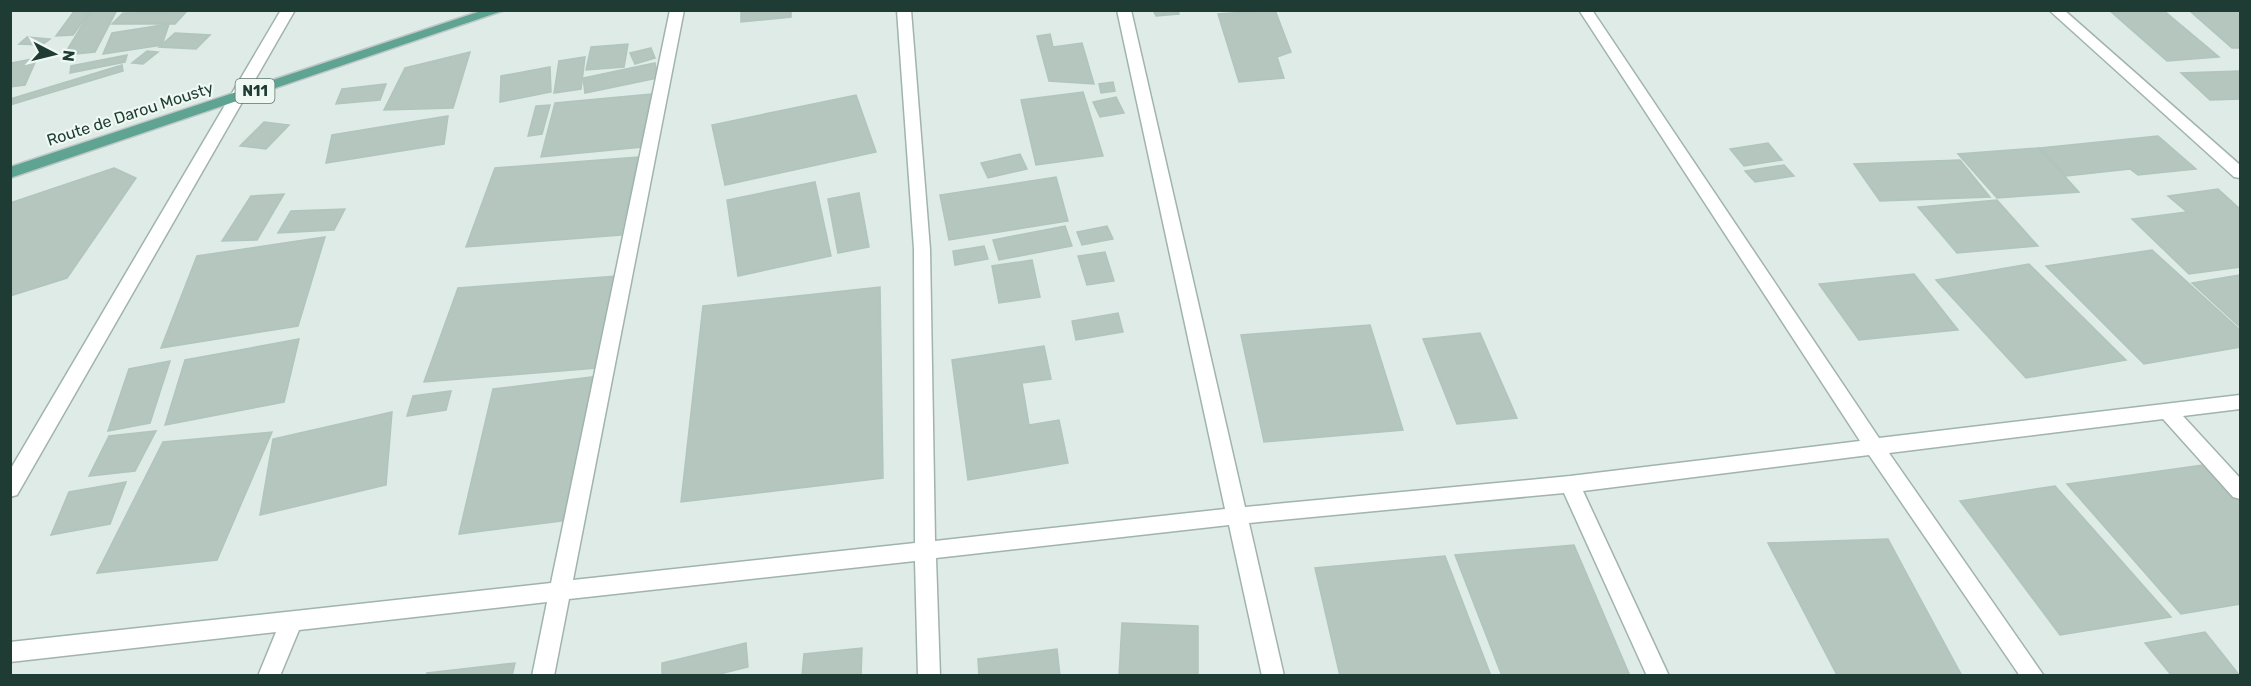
<svg xmlns="http://www.w3.org/2000/svg" width="2251" height="686" viewBox="0 0 2251 686" font-family="Rubik,sans-serif">
	<style>
		.building { fill: #b4c6be; stroke: #b0c5bd; stroke-width: 1.5 }
		.lines { fill: none; stroke-linecap: round; stroke-linejoin: round }
		.minor-casing { stroke: #a1b3ad; stroke-width: 3 }
		.major-casing { stroke: #c0c8c6; stroke-width: 3 }
		.minor { fill: #fff; fill-rule: evenodd }
		.major { fill: #5fa493; fill-rule: evenodd }
		.labels { text-anchor: middle; dominant-baseline: central; stroke-width: 4.5; stroke-linejoin: round; paint-order: stroke }
		.shield { fill: #eff8f3; stroke: #5d746d; stroke-width: 1.5 }
		.shield-label { font-size: 15px; font-weight: bold; fill: #1e3c34 }
		.street-label { font-size: 16px; fill: #1e3c34; stroke: #eff8f3 }
	</style>
	<rect width="100%" height="100%" fill="#deebe6"/>
	<g class="building">
		<path d="M75 10H91L73 35 56 36Z"/>
		<path d="M117 10 95 52 64 55 90 12Z"/>
		<path d="M741 10H791V17L741 22Z"/>
		<path d="M1153 10H1178L1179 14 1156 16Z"/>
		<path d="M1275 10 1291 52 1277 57 1284 78 1239 82 1218 14Z"/>
		<path d="M2109 10H2163L2219 57 2167 61Z"/>
		<path d="M2240 11V48H2232L2191 12Z"/>
		<path d="M186 12 175 24H112L123 13Z"/>
		<path d="M169 24 162 45 103 54 112 33Z"/>
		<path d="M175 33 210 35 196 49 159 47Z"/>
		<path d="M1050 34 1053 47 1082 43 1094 84 1049 81 1037 36Z"/>
		<path d="M27 37 50 39 42 45 19 44Z"/>
		<path d="M628 44 624 67 586 70 591 47Z"/>
		<path d="M651 48 655 58 635 64 630 53Z"/>
		<path d="M147 51 158 52 143 64 132 63Z"/>
		<path d="M470 52 453 108 384 110 405 68Z"/>
		<path d="M127 55 125 62 70 73 71 66Z"/>
		<path d="M585 57 581 89 554 93 559 61Z"/>
		<path d="M37 58 25 85 10 87 11 63Z"/>
		<path d="M655 63 658 78 585 93 583 78Z"/>
		<path d="M122 65 123 71 10 105V99Z"/>
		<path d="M550 67 551 92 500 102 501 76Z"/>
		<path d="M2240 71V99L2210 100 2181 73Z"/>
		<path d="M1113 82 1115 91 1101 93 1099 84Z"/>
		<path d="M386 84 380 100 336 104 342 89Z"/>
		<path d="M1083 92 1103 156 1036 165 1021 100Z"/>
		<path d="M651 94 642 147 541 157 555 103Z"/>
		<path d="M856 95 876 152 725 185 712 125Z"/>
		<path d="M1116 97 1124 113 1100 117 1093 102Z"/>
		<path d="M550 105 542 134 528 136 536 106Z"/>
		<path d="M448 116 444 144 326 163 332 135Z"/>
		<path d="M264 122 289 125 266 149 240 146Z"/>
		<path d="M2158 136 2196 169 2138 175 2130 169 2066 176 2039 148Z"/>
		<path d="M1768 143 1782 160 1744 166 1730 149Z"/>
		<path d="M2039 148 2079 192 1997 198 1958 154Z"/>
		<path d="M1020 154 1027 169 988 178 981 163Z"/>
		<path d="M638 157 621 235 466 247 495 168Z"/>
		<path d="M1960 160 1990 197 1880 201 1854 164Z"/>
		<path d="M1784 165 1794 176 1755 182 1745 171Z"/>
		<path d="M114 168 136 178 67 278 10 296V203Z"/>
		<path d="M1056 177 1068 221 949 240 940 195Z"/>
		<path d="M815 182 831 256 738 276 727 200Z"/>
		<path d="M2218 189 2240 209V267L2189 274 2132 219 2187 212 2168 196Z"/>
		<path d="M859 193 869 247 838 253 828 199Z"/>
		<path d="M284 194 257 240 222 241 251 196Z"/>
		<path d="M1997 200 2038 246 1957 253 1918 207Z"/>
		<path d="M345 209 334 230 278 233 291 211Z"/>
		<path d="M1065 226 1072 246 999 260 993 240Z"/>
		<path d="M1107 226 1113 239 1082 245 1077 232Z"/>
		<path d="M325 237 298 326 161 348 197 256Z"/>
		<path d="M984 246 988 259 955 265 953 251Z"/>
		<path d="M2152 250 2240 330V347L2144 364 2046 266Z"/>
		<path d="M1105 252 1114 281 1087 285 1078 256Z"/>
		<path d="M1032 260 1040 297 999 303 992 266Z"/>
		<path d="M2029 264 2126 360 2026 378 1936 280Z"/>
		<path d="M1914 274 1958 330 1859 340 1819 284Z"/>
		<path d="M630 275 609 367 424 382 458 288Z"/>
		<path d="M2240 275V327L2192 283Z"/>
		<path d="M880 287 883 478 681 502 703 306Z"/>
		<path d="M1118 313 1123 332 1076 340 1072 321Z"/>
		<path d="M1370 325 1403 430 1264 442 1241 335Z"/>
		<path d="M1480 333 1517 418 1457 424 1423 339Z"/>
		<path d="M299 339 284 402 165 425 185 360Z"/>
		<path d="M1044 346 1051 379 1022 383 1029 425 1059 420 1068 463 968 480 952 360Z"/>
		<path d="M170 361 150 423 108 431 129 369Z"/>
		<path d="M599 376 577 519 459 534 493 389Z"/>
		<path d="M451 391 446 410 407 416 413 396Z"/>
		<path d="M392 412 386 485 260 515 273 439Z"/>
		<path d="M156 431 135 471 89 476 109 436Z"/>
		<path d="M272 432 217 560 97 573 163 442Z"/>
		<path d="M2210 464 2240 497V604L2181 614 2067 484Z"/>
		<path d="M126 482 110 524 51 535 69 492Z"/>
		<path d="M2055 486 2171 617 2060 635 1960 501Z"/>
		<path d="M1888 539 1962 676 1837 675 1768 543Z"/>
		<path d="M1574 545 1630 676H1502L1455 555Z"/>
		<path d="M1445 556 1491 676H1340L1315 568Z"/>
		<path d="M1122 623 1198 626V676H1119Z"/>
		<path d="M2205 632 2240 676H2172L2145 643Z"/>
		<path d="M746 643 748 667 712 676H662V663Z"/>
		<path d="M862 648 861 676H802L804 654Z"/>
		<path d="M1057 649 1060 676H979L978 659Z"/>
		<path d="M515 663 512 676H426L427 673Z"/>
	</g>
	<g class="lines">
		<g class="minor-casing">
			<g id="minor">
				<path d="M281 10H295L17 495 10 497V470Z"/>
				<path d="M670 10H684L573 580 915 543 914 249 897 10H911L930 249 935 541 1225 509 1117 10H1131L1245 507 1570 476 1860 441 1579 10H1592L1879 438 2240 395V409L2183 416 2240 478V499L2233 497 2163 419 1889 453 2044 676H2020L1869 455 1583 491 1669 676H1647L1564 493 1249 523 1284 676H1262L1229 525 936 558 940 676H918L915 561 569 599 554 676H532L547 602 299 630 280 676H258L276 632 10 662V642L551 583Z"/>
				<path d="M2049 10H2064L2240 165V178L2234 177Z"/>
			</g>
		</g>
		<g class="major-casing">
			<path id="major" d="M484 10H505L10 178V167Z"/>
		</g>
		<use href="#minor" class="minor"/>
		<use href="#major" class="major"/>
	</g>
	<g class="labels">
		<rect class="shield" x="235.5" y="79" width="39" height="24" rx="4.5"/>
		<g class="shield-label">
			<text x="255" y="91">N11</text>
		</g>
		<g class="street-label">
			<text transform="translate(130 114) rotate(-18)">Route de Darou Mousty</text>
		</g>
	</g>
	<rect width="2251" height="686" fill="none" stroke="#1e3c34" stroke-width="24"/>
	<g transform="translate(54 54) rotate(97)" stroke="#eff8f3" stroke-width="4.5" paint-order="stroke">
	<path d="M0-4.5L10 22L0 15L-10 22Z" fill="#1e3c34"/>
	<text y="-9" font-size="16" font-weight="bold" text-anchor="middle" fill="#1e3c34">N</text>
	</g>
</svg>
